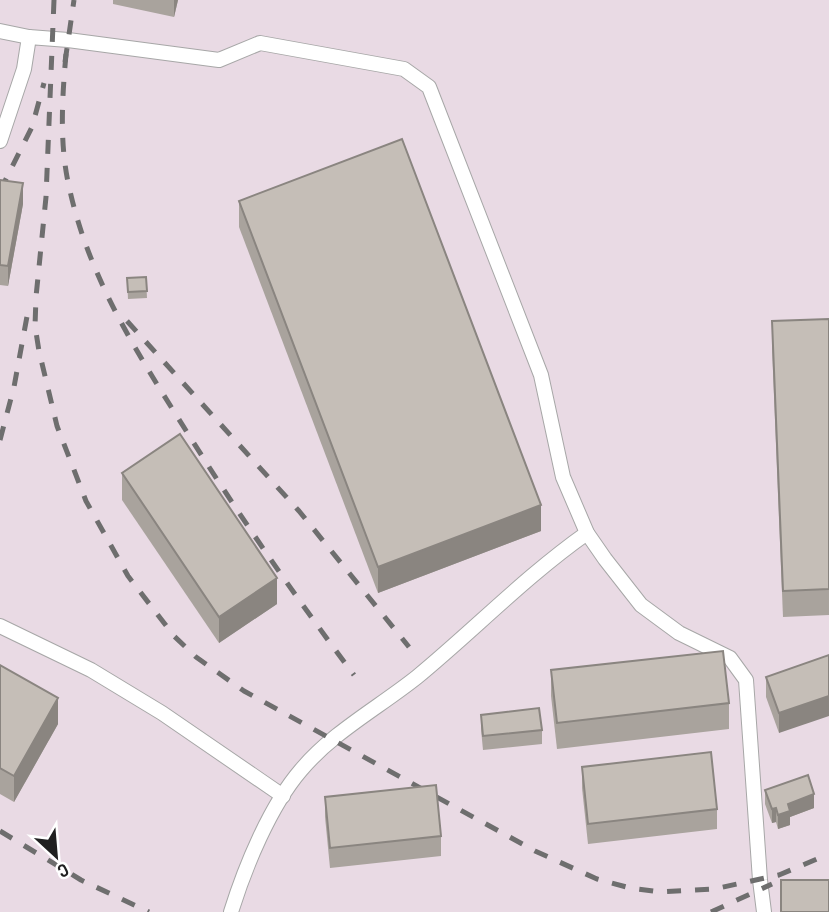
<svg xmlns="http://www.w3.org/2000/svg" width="829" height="912" viewBox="0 0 829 912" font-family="'Sofia Sans Condensed',sans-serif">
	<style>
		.industrial { fill: #e9dae4 }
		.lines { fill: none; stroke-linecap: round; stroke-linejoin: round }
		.service-casing { stroke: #a7a7a7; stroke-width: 16 }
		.service { stroke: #fff; stroke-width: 14 }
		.rail { stroke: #6e6e6e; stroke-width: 5; stroke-dasharray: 14 14; stroke-linecap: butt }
		.wall { fill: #a9a39d }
		.shaded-wall { fill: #8a8580 }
		.building { fill: #c5beb7; stroke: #8a8580; stroke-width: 2 }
	</style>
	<rect width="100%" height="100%" fill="#f0efe8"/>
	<rect class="industrial" x="0" y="0" width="829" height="912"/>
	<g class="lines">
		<g class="service-casing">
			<g id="service">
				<path d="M0 31 29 37"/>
				<path d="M0 141 24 69 29 37 68 40 219 60 260 43 404 69 429 87 541 375 563 477 587 533 605 559 641 605 679 633 730 658 746 680 760 880 764 912"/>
				<path d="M0 626 91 670 162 713 283 796"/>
				<path d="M231 912C245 867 270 806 301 770 333 732 378 708 417 677 474 630 526 576 587 533"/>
			</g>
		</g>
		<use href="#service" class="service"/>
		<g class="rail">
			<path d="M54 0 46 197 36 297 35 326 39 351 57 426 86 501 128 576 174 636 196 657 244 691 535 851 597 879 630 888 660 892 714 889 779 875 829 854"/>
			<path d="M66 54C62 100 59 146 70 191 90 280 138 354 185 429 238 514 294 595 354 675"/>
			<path d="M65 62 74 0"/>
			<path d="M0 191 32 127 44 83"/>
			<path d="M127 321 299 511 409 647"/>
			<path d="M0 440 14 387 28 311"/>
			<path d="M0 831 81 880 149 912"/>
			<path d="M711 912 772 884"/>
		</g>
	</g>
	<g class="wall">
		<path d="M113 0H178L174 17 113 4Z"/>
		<path d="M0 180 23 204 8 286 0 285Z"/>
		<path d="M239 201 541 531 378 593 239 227Z"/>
		<path d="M146 277 147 298 128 299 127 278Z"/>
		<path d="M829 319V615L783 617 772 347V321Z"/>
		<path d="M122 473 277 604 219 643 122 500Z"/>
		<path d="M829 655 779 733 766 697V677Z"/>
		<path d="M0 665 58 724 14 802 0 794Z"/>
		<path d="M551 670 729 703V729L557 749 551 696Z"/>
		<path d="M481 715 542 730V744L483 750 481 729Z"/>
		<path d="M582 767 717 809V829L588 844 582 788Z"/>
		<path d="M765 790 814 808 790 817V825L778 829 776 822 772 823 765 804Z"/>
		<path d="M325 797 441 836V856L330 868 325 817Z"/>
	</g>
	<g class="shaded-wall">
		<path d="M174 0H178L174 17Z"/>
		<path d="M23 183V204L8 286V266Z"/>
		<path d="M541 505V531L378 593V567Z"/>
		<path d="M277 578V604L219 643V617Z"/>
		<path d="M829 696V716L779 733V713Z"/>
		<path d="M58 698V724L14 802V776Z"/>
		<path d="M814 794V808L790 817V825L778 829V815L788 804Z"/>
		<path d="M776 808V822L772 823V809Z"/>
	</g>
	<g class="building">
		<path d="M402 139 541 505 378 567 239 201Z"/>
		<path d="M0 180 23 183 8 266 0 265Z"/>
		<path d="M146 277 147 291 128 292 127 278Z"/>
		<path d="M829 319V589L783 591 772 321Z"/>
		<path d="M180 434 277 578 219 617 122 473Z"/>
		<path d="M723 651 729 703 557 723 551 670Z"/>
		<path d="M829 655V696L779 713 766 677Z"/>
		<path d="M0 665 58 698 14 776 0 768Z"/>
		<path d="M539 708 542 730 483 736 481 715Z"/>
		<path d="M711 752 717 809 588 824 582 767Z"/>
		<path d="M808 775 814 794 788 804 790 811 778 815 776 808 772 809 765 790Z"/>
		<path d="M436 785 441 836 330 848 325 797Z"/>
		<rect x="781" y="880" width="48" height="32"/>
	</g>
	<g transform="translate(56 856) rotate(154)" stroke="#ffffff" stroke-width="5" paint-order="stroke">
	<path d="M0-5L12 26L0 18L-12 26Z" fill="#202020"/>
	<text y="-10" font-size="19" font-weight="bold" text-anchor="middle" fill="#202020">С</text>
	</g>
</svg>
